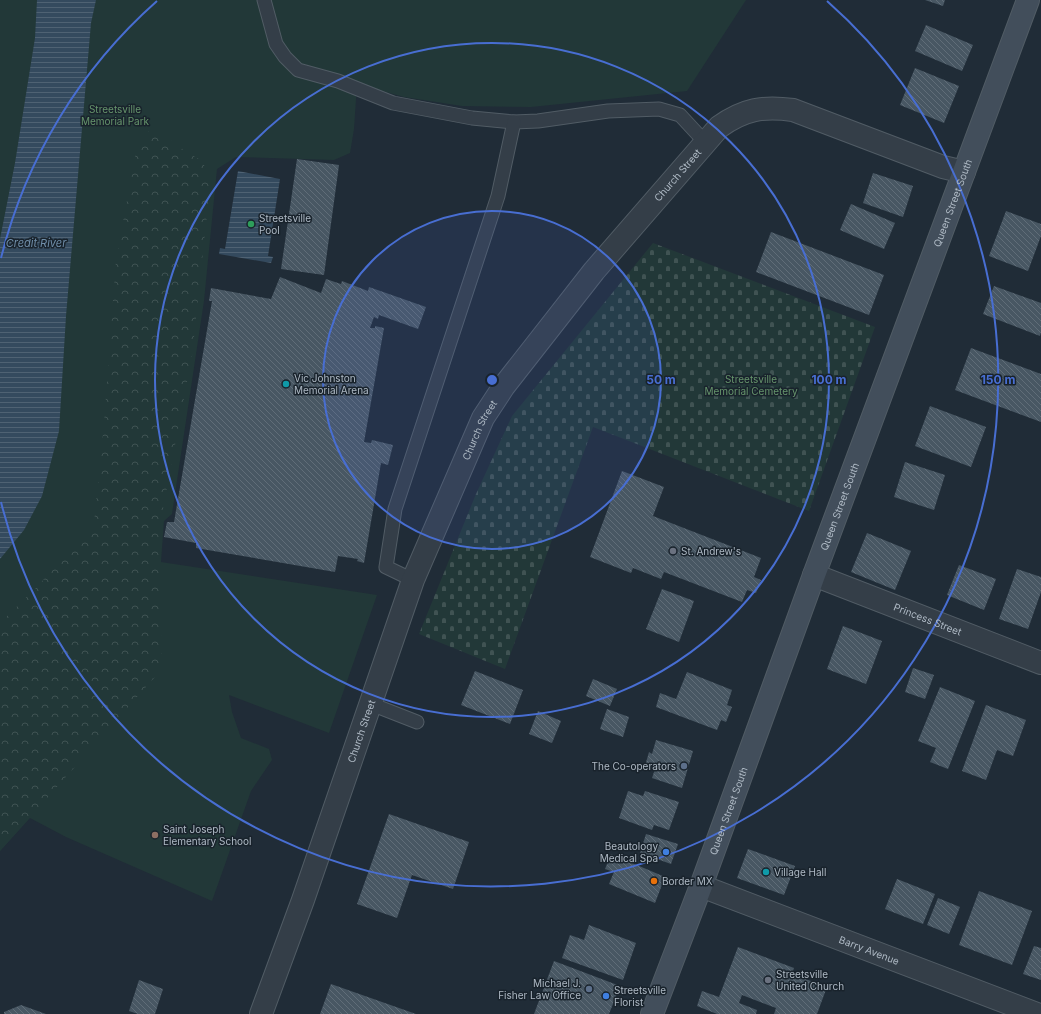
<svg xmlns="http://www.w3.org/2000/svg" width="1041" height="1014" viewBox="0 0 1041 1014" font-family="Inter,sans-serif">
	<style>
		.green { fill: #223838 }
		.forest { fill: url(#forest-crowns) }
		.cemetery { fill: url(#cemetery-stones) }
		.water { fill: url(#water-rules) }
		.building { fill: url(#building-back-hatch) }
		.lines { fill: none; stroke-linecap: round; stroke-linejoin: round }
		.lane-casing { stroke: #515c65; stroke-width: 15 }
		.street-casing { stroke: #515c65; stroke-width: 24 }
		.secondary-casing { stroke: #515c65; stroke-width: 24 }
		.lane { stroke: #343e48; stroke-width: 13 }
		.street { stroke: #343e48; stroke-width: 22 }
		.secondary { stroke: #424e5b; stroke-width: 22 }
		.ring { fill: none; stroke: #486ed2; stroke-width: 2 }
		.leisure-dot { fill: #2e9e5b; stroke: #19232c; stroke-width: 1.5 }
		.culture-dot { fill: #0f9aa8; stroke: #19232c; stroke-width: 1.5 }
		.worship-dot { fill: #6b7280; stroke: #19232c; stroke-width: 1.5 }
		.service-dot { fill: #5c6f8a; stroke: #19232c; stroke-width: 1.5 }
		.education-dot { fill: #8d6e63; stroke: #19232c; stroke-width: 1.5 }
		.shop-dot { fill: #3f7fe0; stroke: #19232c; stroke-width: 1.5 }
		.food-dot { fill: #e8710a; stroke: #19232c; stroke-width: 1.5 }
		.labels { text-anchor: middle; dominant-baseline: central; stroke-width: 3; stroke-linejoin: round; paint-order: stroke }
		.park-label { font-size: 10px; fill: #66946c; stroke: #19232c }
		.street-label { font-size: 10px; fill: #aeb9c4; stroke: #19232c }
		.poi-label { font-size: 10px; fill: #aeb9c4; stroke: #19232c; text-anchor: start }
		.water-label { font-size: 11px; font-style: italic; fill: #6f8da8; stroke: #19232c }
		.centre { fill: #486ed2; stroke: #19232c; stroke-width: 2 }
		.ring-label { font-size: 12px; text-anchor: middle; font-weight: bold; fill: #486ed2; stroke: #19232c; stroke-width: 3; stroke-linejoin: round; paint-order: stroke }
	</style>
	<defs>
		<pattern id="forest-crowns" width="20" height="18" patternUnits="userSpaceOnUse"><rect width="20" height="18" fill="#223838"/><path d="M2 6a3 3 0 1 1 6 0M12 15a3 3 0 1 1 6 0" fill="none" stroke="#405353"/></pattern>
		<pattern id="cemetery-stones" width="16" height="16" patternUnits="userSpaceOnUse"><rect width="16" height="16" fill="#223838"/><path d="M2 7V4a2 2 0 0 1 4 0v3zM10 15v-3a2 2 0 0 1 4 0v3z" fill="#405353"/></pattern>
		<pattern id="water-rules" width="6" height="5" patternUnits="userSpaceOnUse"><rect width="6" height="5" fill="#344a5e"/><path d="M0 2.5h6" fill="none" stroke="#4f6273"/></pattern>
		<pattern id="building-back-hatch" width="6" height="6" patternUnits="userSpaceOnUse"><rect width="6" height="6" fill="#485763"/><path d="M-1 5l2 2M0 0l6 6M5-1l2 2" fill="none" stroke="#606d78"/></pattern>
	</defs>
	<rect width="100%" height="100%" fill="#202c37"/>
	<path class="green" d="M0 0H746L687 91 531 107 462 106 404 97 357 84 354 129 350 153 334 160 236 157 217 169 204 301 172 514 164 521 161 562 377 595 329 733 229 695 232 712 241 738 269 749 272 760 251 791 212 901 66 837 30 818 0 851Z"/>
	<path class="forest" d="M150 129 179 145 184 151 201 160 211 177 192 356 161 519 159 561 162 669 0 851V623L39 585 75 542 94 523 104 423 116 260 136 152Z"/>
	<path class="cemetery" d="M653 243 875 327 809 511 593 427 505 669 419 634 476 494 512 416Z"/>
	<g class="water">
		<path d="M37 0H96L91 23 66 316 59 431 42 496 24 530 0 559V239L15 163 35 38Z"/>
		<path d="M238 171 280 179 268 256 273 257 271 263 219 254 220 248 225 249Z"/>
	</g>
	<g class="building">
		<path d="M925 0H945L943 6Z"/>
		<path d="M926 25 973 45 962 71 915 51Z"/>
		<path d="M915 68 959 86 944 123 900 105Z"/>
		<path d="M297 159 339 165 324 275 281 269Z"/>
		<path d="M873 173 913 186 903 217 863 203Z"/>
		<path d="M851 204 895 223 884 249 840 230Z"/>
		<path d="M1006 211 1041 224V236L1028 271 989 256Z"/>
		<path d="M771 232 884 275 869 315 756 272Z"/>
		<path d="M280 277 321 293 326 279 341 284 342 281 368 291 369 287 426 307 418 329 379 315 378 319 374 317 370 328H375V326L384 328 364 442 371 443 372 440 393 445 388 465 381 463 364 563 357 561 358 559 338 556 335 572 196 548V543L164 537 167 522H174L212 301H209L211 288 271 299Z"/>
		<path d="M994 286 1041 303V332L1040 336 983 314Z"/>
		<path d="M971 348 1041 374V422L955 390Z"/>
		<path d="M930 406 986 427 971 467 915 446Z"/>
		<path d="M905 462 945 475 934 510 894 497Z"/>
		<path d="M622 471 664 487 653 516 761 558 754 577 761 580 756 593 747 590 742 602 664 572 661 579 633 568 631 573 590 557Z"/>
		<path d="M867 533 911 551 895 590 851 572Z"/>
		<path d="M959 565 996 579 984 610 947 595Z"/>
		<path d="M1017 569 1041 577V592L1028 629 999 619Z"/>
		<path d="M662 589 694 601 679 642 646 629Z"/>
		<path d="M843 626 882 641 866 684 827 669Z"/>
		<path d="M913 668 934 675 925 699 905 692Z"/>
		<path d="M475 671 523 690 510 724 461 705Z"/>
		<path d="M687 672 732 690 727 705 732 707 726 722 721 720 717 730 656 707 660 693 676 699Z"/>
		<path d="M593 679 617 689 610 706 586 696Z"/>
		<path d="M940 687 975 701 948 769 930 762 936 748 918 741Z"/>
		<path d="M986 705 1026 720 1013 756 997 750 986 780 962 771Z"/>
		<path d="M607 709 629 717 623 737 600 729Z"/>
		<path d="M538 711 561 721 552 743 529 734Z"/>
		<path d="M656 740 693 751 682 788 652 778 655 769 645 766 649 752 652 754Z"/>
		<path d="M628 791 643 796 645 791 679 802 669 830 654 825 652 830 619 818Z"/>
		<path d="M389 814 469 842 453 889 412 875 397 918 357 904Z"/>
		<path d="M646 834 678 844 671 864 640 853Z"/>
		<path d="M748 849 795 866 784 895 737 878Z"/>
		<path d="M611 854 665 877 655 903 609 884 614 872 605 869Z"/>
		<path d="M897 879 935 894 923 924 885 909Z"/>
		<path d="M979 891 1032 911 1012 965 959 945Z"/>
		<path d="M938 898 960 907 949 934 927 925Z"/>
		<path d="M589 925 636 943 623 980 562 958 570 935 584 940Z"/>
		<path d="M1034 946 1041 948V980L1023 974Z"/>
		<path d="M738 947 794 968 792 974 827 987 817 1014H774L776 1008 742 995 739 1003 757 1010 756 1014H717L697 1006 702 991 719 997Z"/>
		<path d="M554 961 620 986 609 1014H534Z"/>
		<path d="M139 980 163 989 155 1014H138L129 1011Z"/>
		<path d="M331 984 416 1014H320Z"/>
		<path d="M21 1005 46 1014H4V1012Z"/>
	</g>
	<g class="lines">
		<g class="lane-casing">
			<g id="lane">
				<path d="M264 0 276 44 285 57 298 70 338 81 393 103 472 118 514 122 538 121 608 111 659 109 680 115 705 142"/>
				<path d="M413 580 386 567 395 509 498 196 514 122"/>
				<path d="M371 704 417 722"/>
			</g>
		</g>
		<g class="street-casing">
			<g id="street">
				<path id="s1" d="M814 575 1041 663"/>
				<path id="s2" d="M701 886 1037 1014"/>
				<path id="s3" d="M261 1014 303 900 413 580 483 418 504 386 594 271 719 127C744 109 763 106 793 110L943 167 964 172"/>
			</g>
		</g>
		<g class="secondary-casing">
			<g id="secondary">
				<path id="s4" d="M652 1014 701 886 814 575 1028 0"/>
			</g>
		</g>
		<use href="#lane" class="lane"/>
		<use href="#street" class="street"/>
		<use href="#secondary" class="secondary"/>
	</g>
	<circle cx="492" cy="380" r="169" fill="#486ed2" fill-opacity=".12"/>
	<g class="ring">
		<circle cx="492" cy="380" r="169"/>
		<circle cx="492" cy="380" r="337"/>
		<path d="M1 258A506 506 0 0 1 157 1M827 1A506 506 0 1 1 1 502"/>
	</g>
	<circle class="leisure-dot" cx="251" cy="224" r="4"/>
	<g class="culture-dot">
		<circle cx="286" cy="384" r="4"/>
		<circle cx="766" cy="872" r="4"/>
	</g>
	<g class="worship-dot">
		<circle cx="673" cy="551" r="4"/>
		<circle cx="768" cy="980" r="4"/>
	</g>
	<g class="service-dot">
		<circle cx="684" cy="766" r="4"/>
		<circle cx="589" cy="989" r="4"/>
	</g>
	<circle class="education-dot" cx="155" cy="835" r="4"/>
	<g class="shop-dot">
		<circle cx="666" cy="852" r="4"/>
		<circle cx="606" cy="996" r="4"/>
	</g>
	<circle class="food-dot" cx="654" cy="881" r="4"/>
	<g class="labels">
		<g class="park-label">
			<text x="115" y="109">Streetsville<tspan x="115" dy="12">Memorial Park</tspan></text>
			<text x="751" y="379">Streetsville<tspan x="751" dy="12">Memorial Cemetery</tspan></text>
		</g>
		<g class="street-label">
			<text stroke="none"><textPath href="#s3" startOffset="948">Church Street</textPath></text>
			<text stroke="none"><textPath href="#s4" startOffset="865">Queen Street South</textPath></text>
			<text stroke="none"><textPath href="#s3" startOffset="624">Church Street</textPath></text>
			<text stroke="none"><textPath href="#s4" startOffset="541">Queen Street South</textPath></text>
			<text stroke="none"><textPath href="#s1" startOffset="122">Princess Street</textPath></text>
			<text stroke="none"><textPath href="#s3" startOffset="300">Church Street</textPath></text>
			<text stroke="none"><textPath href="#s4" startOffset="217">Queen Street South</textPath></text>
			<text stroke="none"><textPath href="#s2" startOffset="180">Barry Avenue</textPath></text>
		</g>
		<g class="poi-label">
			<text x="259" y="218">Streetsville<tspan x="259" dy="12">Pool</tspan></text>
			<text x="294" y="378">Vic Johnston<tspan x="294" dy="12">Memorial Arena</tspan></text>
			<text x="681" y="551">St. Andrew's</text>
			<text x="676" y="766" text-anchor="end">The Co-operators</text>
			<text x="163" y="829">Saint Joseph<tspan x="163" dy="12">Elementary School</tspan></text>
			<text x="658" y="846" text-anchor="end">Beautology<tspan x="658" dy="12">Medical Spa</tspan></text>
			<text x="774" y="872">Village Hall</text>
			<text x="662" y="881">Border MX</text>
			<text x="776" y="974">Streetsville<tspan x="776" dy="12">United Church</tspan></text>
			<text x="581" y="983" text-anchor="end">Michael J.<tspan x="581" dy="12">Fisher Law Office</tspan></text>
			<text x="614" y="990">Streetsville<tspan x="614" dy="12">Florist</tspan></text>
		</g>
		<g class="water-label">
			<text x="36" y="243">Credit River</text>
		</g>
	</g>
	<circle cx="492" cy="380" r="6" class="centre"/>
	<g class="ring-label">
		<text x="661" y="384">50 m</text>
		<text x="829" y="384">100 m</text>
		<text x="998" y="384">150 m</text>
	</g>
</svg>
